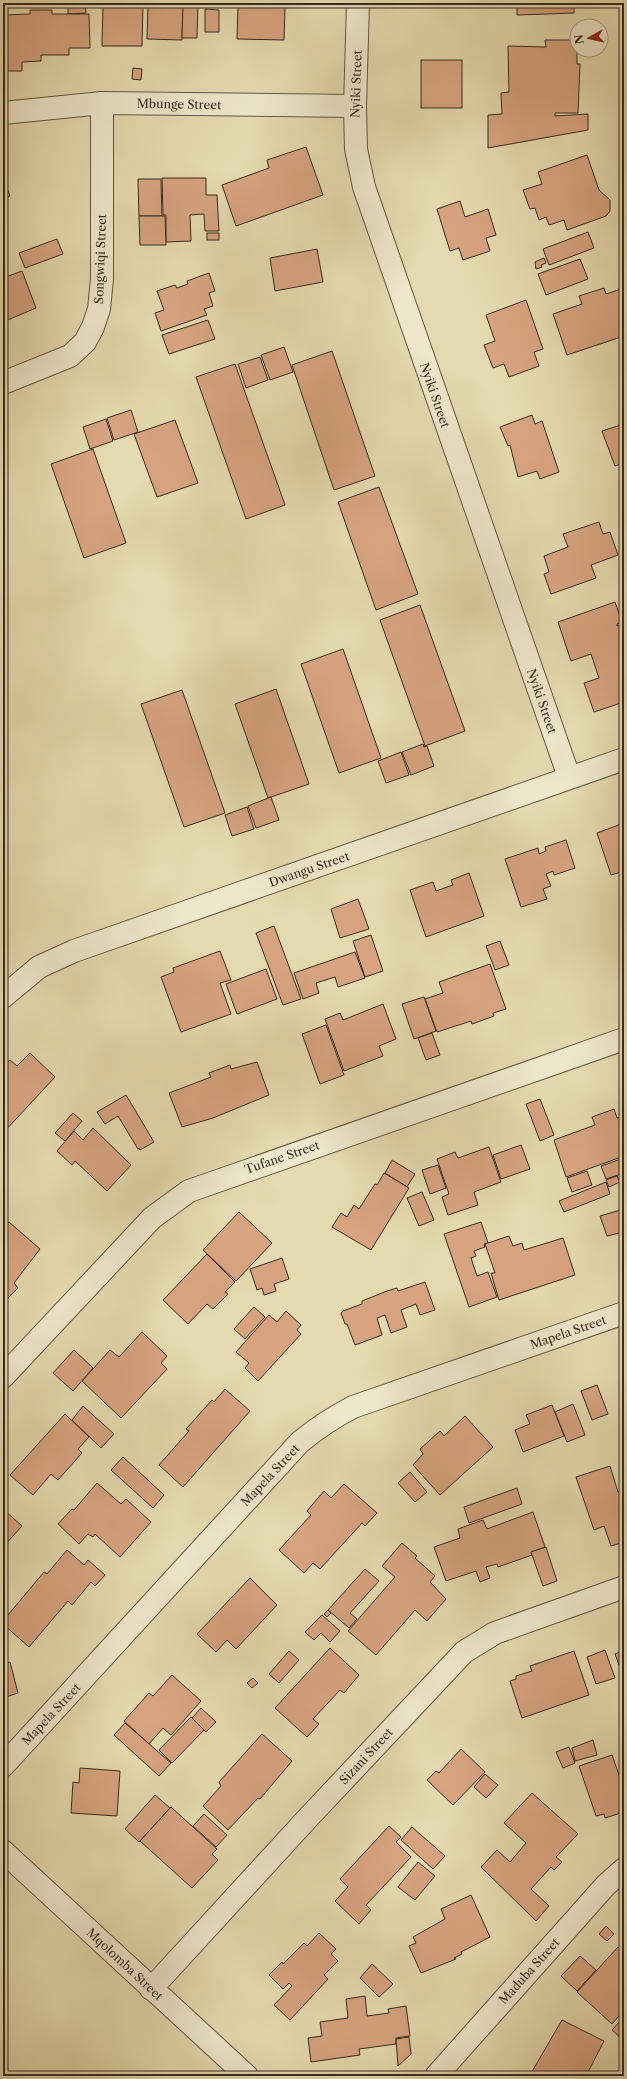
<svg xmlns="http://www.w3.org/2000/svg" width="627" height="2079" viewBox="0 0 627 2079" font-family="'Libre Caslon Text',serif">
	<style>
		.building { fill: #d7a47f; stroke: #362a1f }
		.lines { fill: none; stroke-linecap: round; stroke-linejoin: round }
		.street-casing { stroke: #625643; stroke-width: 24 }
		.street { stroke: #eee7cb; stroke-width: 22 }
		.labels { text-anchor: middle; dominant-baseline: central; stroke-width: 4; stroke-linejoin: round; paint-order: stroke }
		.street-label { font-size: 12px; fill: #362a1f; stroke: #eee7cb }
	</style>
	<rect width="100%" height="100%" fill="#e5daaf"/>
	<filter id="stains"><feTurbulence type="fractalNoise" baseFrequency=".005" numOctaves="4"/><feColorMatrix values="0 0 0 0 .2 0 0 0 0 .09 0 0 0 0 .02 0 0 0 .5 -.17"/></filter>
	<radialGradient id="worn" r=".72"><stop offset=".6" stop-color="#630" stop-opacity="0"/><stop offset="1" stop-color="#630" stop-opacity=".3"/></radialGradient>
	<g class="building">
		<path d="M37 3H85L86 13 68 14V3Z"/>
		<path d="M103 3H143L142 46H102Z"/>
		<path d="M148 3H183L182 40 147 39Z"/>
		<path d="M183 3H198L197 38H182Z"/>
		<path d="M517 3H574V13L517 15Z"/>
		<path d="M238 4 285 5 284 40 237 39Z"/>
		<path d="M205 9 219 10V32H205Z"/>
		<path d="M30 10H52V14H89L90 48H69V55H41V61L22 62V71H3V15L30 14Z"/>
		<path d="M545 40H577V64H580L578 113H555V116L588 114V130L488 148V115L502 114 501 93 509 92 508 46 546 47Z"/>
		<rect x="421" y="60" width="41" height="48"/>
		<path d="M133 68 142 69 141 80 132 79Z"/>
		<path d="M306 147 323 195 236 226 222 185 269 168 267 160Z"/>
		<path d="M587 155 599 190 610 200V211L606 216 567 230 564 220 549 225 546 217 539 220 535 208 530 209 523 190 542 184 538 172Z"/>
		<path d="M3 177 10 196 3 199Z"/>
		<path d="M162 178H206V195H217L219 231H205L204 214 190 215 191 241 166 242V215H163Z"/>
		<path d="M138 179H161L162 216H139Z"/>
		<path d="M460 201 465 217 488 209 496 235 486 238 490 251 463 260 459 248 450 251 437 209Z"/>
		<path d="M139 216H165L166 245H140Z"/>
		<path d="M588 232 594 248 549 265 543 249Z"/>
		<rect x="207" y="233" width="12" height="7"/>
		<path d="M57 239 63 254 25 268 19 253Z"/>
		<path d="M317 249 323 282 275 291 270 258Z"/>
		<path d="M544 258 546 263 541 265 542 267 536 269 535 262Z"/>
		<path d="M580 259 588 279 546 295 538 274Z"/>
		<path d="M22 271 36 308 3 322V278Z"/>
		<path d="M209 273 215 291 209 293 213 306 204 309 207 315 161 331 155 313 164 310 157 291 175 285 177 288 188 284 187 281Z"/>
		<path d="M604 288 606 294 624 288V336L567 355 553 314 582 304 579 296Z"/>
		<path d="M526 300 543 349 534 352 539 366 509 377 504 364 493 368 484 345 495 341 486 315Z"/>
		<path d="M208 320 215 339 169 354 162 335Z"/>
		<path d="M284 347 293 372 270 380 261 355Z"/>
		<path d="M332 351 375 476 334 490 292 365Z"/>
		<path d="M260 357 268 380 246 388 238 364Z"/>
		<path d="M235 364 285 505 246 519 196 377Z"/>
		<path d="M131 410 138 432 114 440 107 418Z"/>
		<path d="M532 415 535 424 542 421 559 472 540 479 537 471 518 477 510 445 508 446 500 427Z"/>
		<path d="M106 419 113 441 90 449 83 427Z"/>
		<path d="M175 420 198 483 157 497 134 434Z"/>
		<path d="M624 424V463L615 466 602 431Z"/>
		<path d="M93 449 126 543 84 558 51 464Z"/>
		<path d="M379 487 418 594 376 610 338 502Z"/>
		<path d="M599 522 603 534 610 532 618 555 591 565 596 578 551 594 544 574 549 572 544 556 568 547 563 534Z"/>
		<path d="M615 602 622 622 617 624V626L622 624 624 631V635L620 636 624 648V702L594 712 584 683 599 678 591 654 571 661 558 622Z"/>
		<path d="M420 605 465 731 425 746 380 620Z"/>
		<path d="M343 649 381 758 339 773 301 664Z"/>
		<path d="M276 689 309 784 268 798 235 704Z"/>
		<path d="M182 690 225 813 184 827 141 704Z"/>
		<path d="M423 744 424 747 427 746 434 766 411 775 402 752Z"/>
		<path d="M401 752 409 775 386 783 378 761Z"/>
		<path d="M271 797 279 820 256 828 248 806Z"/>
		<path d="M247 807 254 829 232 836 225 815Z"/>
		<path d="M624 823V871L611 875 597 833Z"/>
		<path d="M566 840 575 868 554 875 553 871 546 874 551 886 543 889 547 899 521 907 505 859 538 848 539 854 546 851 545 847Z"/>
		<path d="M469 873 484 916 426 937 410 890 433 882 436 891 453 885 451 880Z"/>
		<path d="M358 899 369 929 340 938 331 909Z"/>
		<path d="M274 926 301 999 283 1005 256 933Z"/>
		<path d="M371 935 383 971 365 977 353 941Z"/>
		<path d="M500 941 509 965 495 970 486 946Z"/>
		<path d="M220 951 231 980 220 983 231 1014 181 1032 161 977 174 972 173 968Z"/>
		<path d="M355 952 365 978 338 987 335 977 316 983 319 993 303 999 294 973Z"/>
		<path d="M490 964 506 1009 493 1013 494 1016 472 1024 471 1021 437 1032 425 999 443 993 439 982Z"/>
		<path d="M266 969 277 999 237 1014 226 984Z"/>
		<path d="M424 997 436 1031 414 1039 402 1004Z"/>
		<path d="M383 1004 396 1039 379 1046 383 1056 344 1071 325 1019 340 1013 343 1020Z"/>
		<path d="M326 1025 344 1075 320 1084 302 1034Z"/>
		<path d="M432 1033 440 1055 426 1060 418 1038Z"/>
		<path d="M30 1053 55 1077 3 1133V1067L10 1060 17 1066Z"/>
		<path d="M257 1062 269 1095 213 1118 182 1127 169 1093 211 1077 209 1073 230 1065 231 1069Z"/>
		<path d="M126 1095 154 1142 140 1150 139 1148 138 1149 118 1116 105 1124 97 1112Z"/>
		<path d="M540 1099 554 1135 540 1141 526 1104Z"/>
		<path d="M614 1109 617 1118 624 1116V1156L566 1177 554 1140 595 1125 592 1117Z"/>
		<path d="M73 1113 82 1121 65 1141 55 1133Z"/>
		<path d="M93 1128 131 1165 107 1191 75 1161 72 1165 57 1151 74 1131 83 1140Z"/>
		<path d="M521 1145 530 1169 501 1179 493 1155Z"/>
		<path d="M489 1147 501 1182 474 1192 478 1205 448 1215 442 1197 449 1194 437 1159 455 1152 458 1158Z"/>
		<path d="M624 1158V1173L606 1179 601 1166Z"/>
		<path d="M392 1160 415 1174 407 1187 385 1173Z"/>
		<path d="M438 1165 446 1188 430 1194 422 1170Z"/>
		<path d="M587 1171 592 1185 572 1192 567 1178Z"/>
		<path d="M384 1173 409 1188 371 1250 332 1227 341 1213 347 1217 354 1205 359 1209 375 1184 377 1185Z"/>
		<path d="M617 1176 620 1182 609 1187 606 1180Z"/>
		<path d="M606 1182 610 1194 564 1212 559 1201Z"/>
		<path d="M422 1192 434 1220 419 1226 407 1198Z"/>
		<path d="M624 1209V1232L607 1236 600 1216Z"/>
		<path d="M239 1212 272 1243 236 1281 203 1250Z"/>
		<path d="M9 1222 40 1249 14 1283 18 1288 3 1303V1228Z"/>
		<path d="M481 1222 488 1243 484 1244 485 1247 474 1251 476 1256 471 1258 477 1276 488 1272 497 1297 469 1307 444 1234Z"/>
		<path d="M509 1236 513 1246 522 1243 524 1250 563 1238 575 1275 499 1300 491 1273H495L485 1244Z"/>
		<path d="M207 1254 235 1282 225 1292 228 1294 213 1309 207 1304 188 1324 163 1300Z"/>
		<path d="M282 1258 289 1279 274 1284 276 1291 264 1295 262 1288 257 1290 250 1269Z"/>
		<path d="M425 1282 435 1310 420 1315 416 1304 401 1310 407 1327 391 1333 385 1315 377 1318 382 1335 355 1345 347 1324H345L341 1313 343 1311 362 1304V1301L387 1291 397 1288 398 1291Z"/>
		<path d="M254 1307 265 1317 245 1339 234 1329Z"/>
		<path d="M286 1311 301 1325 297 1330 301 1334 258 1381 245 1368 249 1363 236 1352 269 1315 277 1322Z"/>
		<path d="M142 1332 167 1356 161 1363 167 1369 121 1418 82 1381 110 1350 119 1357Z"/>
		<path d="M74 1350 93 1368 73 1391 53 1373Z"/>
		<path d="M597 1385 608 1414 592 1420 581 1391Z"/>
		<path d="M225 1389 250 1411 183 1487 159 1465 189 1431 186 1429 212 1400 214 1402Z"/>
		<path d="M573 1404 585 1435 567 1442 555 1412Z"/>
		<path d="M552 1405 564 1436 523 1452 515 1430 530 1424 526 1415Z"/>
		<path d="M83 1406 114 1434 101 1448 72 1420Z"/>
		<path d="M65 1414 89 1437 78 1449 82 1453 58 1480 51 1474 33 1495 10 1475Z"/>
		<path d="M465 1416 493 1447 440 1495 413 1465 423 1454 420 1449 440 1431 444 1436Z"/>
		<path d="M123 1457 164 1495 153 1508 111 1470Z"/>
		<path d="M610 1466 618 1492 621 1491 624 1499V1542L611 1546 604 1526 594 1530 576 1477Z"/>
		<path d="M410 1472 427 1492 415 1502 398 1483Z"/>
		<path d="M97 1483 121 1504 126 1499 151 1522 120 1557 95 1534 93 1537 88 1534 79 1544 58 1524 72 1509 74 1510Z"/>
		<path d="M344 1484 377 1513 365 1526 362 1523 320 1569 313 1563 304 1573 279 1550 311 1515 307 1511 324 1491 331 1498Z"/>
		<path d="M517 1488 522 1504 469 1523 464 1507Z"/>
		<path d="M3 1509 22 1526 3 1547Z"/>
		<path d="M533 1512 545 1547 531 1552 532 1555 498 1567 497 1564 486 1567 490 1578 480 1582 476 1571 446 1581 434 1547 460 1538 458 1529 483 1520 487 1529Z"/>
		<path d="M402 1543 417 1556 415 1558 435 1576 430 1582 446 1599 427 1621 415 1610 376 1655 348 1631 395 1577 382 1566Z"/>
		<path d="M546 1547 557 1581 543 1586 531 1552Z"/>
		<path d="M67 1550 84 1565 88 1560 105 1575 95 1586 91 1582 72 1605 68 1601 29 1647 3 1624V1621L44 1572 47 1574Z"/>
		<path d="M365 1569 379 1581 350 1613 357 1619 349 1628 328 1610Z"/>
		<path d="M250 1578 277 1605 236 1649 227 1640 216 1652 197 1634Z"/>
		<path d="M328 1610 331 1613 327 1617 324 1614Z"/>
		<path d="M322 1615 340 1631 330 1642 321 1633 314 1640 305 1632Z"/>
		<path d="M330 1648 359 1675 344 1693 340 1690 313 1719 319 1724 307 1737 275 1708Z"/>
		<path d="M605 1650 615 1678 596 1684 587 1657Z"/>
		<path d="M624 1650V1678L615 1654Z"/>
		<path d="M289 1651 299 1660 279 1683 269 1674Z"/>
		<path d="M574 1651 589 1695 522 1718 510 1681 516 1679V1676L532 1671 530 1666Z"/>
		<path d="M10 1662 18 1693 3 1698V1664Z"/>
		<path d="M172 1675 201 1701 171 1735 163 1728 149 1744 124 1721 149 1693 153 1696Z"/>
		<path d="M253 1678 258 1683 252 1688 247 1683Z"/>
		<path d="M201 1708 216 1722 206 1732 192 1718Z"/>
		<path d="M191 1717 204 1730 172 1763 159 1750Z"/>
		<path d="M125 1723 171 1763 159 1776 114 1735Z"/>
		<path d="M262 1734 292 1761 260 1799 258 1798 228 1830 203 1806 221 1786 219 1782Z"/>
		<path d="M593 1740 597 1755 575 1761 572 1748Z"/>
		<path d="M569 1747 575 1763 563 1768 556 1752Z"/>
		<path d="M461 1749 485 1772 453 1805 427 1780 436 1771 439 1773Z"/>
		<path d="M612 1755 624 1789V1812L605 1818 604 1814 596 1816 579 1766Z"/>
		<path d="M80 1768 120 1771 117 1816 71 1813 73 1782 79 1783Z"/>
		<path d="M485 1774 498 1785 486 1798 474 1787Z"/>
		<path d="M532 1793 578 1834 556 1857 562 1862 554 1870 551 1867 531 1889 549 1906 536 1921 481 1867 497 1850 510 1862 526 1843 504 1823Z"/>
		<path d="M155 1795 170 1808 139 1842 125 1829Z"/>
		<path d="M171 1807 217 1849 212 1854 218 1860 192 1888 140 1841Z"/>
		<path d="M204 1814 227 1835 216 1847 193 1826Z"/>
		<path d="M389 1826 401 1837 396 1842 411 1857 366 1905 371 1910 359 1924 335 1901 348 1887 340 1879Z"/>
		<path d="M412 1827 445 1856 433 1869 401 1840Z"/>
		<path d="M418 1862 435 1876 415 1900 398 1887Z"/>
		<path d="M471 1895 490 1937 461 1952 462 1954 454 1958 456 1959 421 1973 409 1946 416 1943 413 1937 445 1919 441 1909Z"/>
		<path d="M606 1926 614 1934 607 1941 599 1934Z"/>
		<path d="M319 1933 336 1949 331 1954 338 1961 324 1975 328 1979 290 2020 274 2005 292 1986 289 1983 283 1989 269 1975 282 1962 283 1964 304 1943 307 1946Z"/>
		<path d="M618 1947 624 1952V2010L612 2024 577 1992Z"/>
		<path d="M580 1956 596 1970 577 1991 561 1976Z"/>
		<path d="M372 1964 393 1984 379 1997 360 1978Z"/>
		<path d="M365 1996 367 2016 389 2013 388 2009 406 2006 410 2036 396 2038V2044L359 2049 360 2055 311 2062 308 2038 322 2036 320 2022 348 2018 346 1999Z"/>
		<path d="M624 2017V2041L612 2030Z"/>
		<path d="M562 2020 604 2041 586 2076 530 2075Z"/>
		<path d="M409 2037 411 2054 398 2066 396 2039Z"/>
	</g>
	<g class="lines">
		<g class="street-casing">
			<g id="street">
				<path d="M358 3 355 106 356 149 364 187 569 777"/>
				<path d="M3 113 102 103 355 106"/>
				<path d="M3 383 70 356 85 342 93 327 99 309 102 279V103"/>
				<path d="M3 997 39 967 74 951 624 759"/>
				<path d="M3 1377 152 1218 189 1191 624 1039"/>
				<path d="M3 1766 300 1442C317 1428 334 1417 353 1407L624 1313"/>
				<path d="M3 1851 247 2076"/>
				<path d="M151 1989 306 1820 464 1652 495 1633 624 1587"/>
				<path d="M436 2076 606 1885 624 1869"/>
			</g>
		</g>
		<use href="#street" class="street"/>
	</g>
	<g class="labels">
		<g class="street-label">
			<text transform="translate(356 84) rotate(-88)">Nyiki Street</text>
			<text transform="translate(179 104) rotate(1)">Mbunge Street</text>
			<text transform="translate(100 259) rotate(-88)">Songwiqi Street</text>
			<text transform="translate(435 395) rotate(71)">Nyiki Street</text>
			<text transform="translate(542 701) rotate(71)">Nyiki Street</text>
			<text transform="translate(309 869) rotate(-19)">Dwangu Street</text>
			<text transform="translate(282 1157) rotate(-19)">Tufane Street</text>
			<text transform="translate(568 1332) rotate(-19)">Mapela Street</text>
			<text transform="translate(270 1475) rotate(-47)">Mapela Street</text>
			<text transform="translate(51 1714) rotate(-47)">Mapela Street</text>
			<text transform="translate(366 1756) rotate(-47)">Sizani Street</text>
			<text transform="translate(125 1964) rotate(43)">Mqolomba Street</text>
			<text transform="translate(529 1971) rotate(-48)">Maduba Street</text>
		</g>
	</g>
	<rect width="627" height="2079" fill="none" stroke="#e5daaf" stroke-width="16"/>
	<rect x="4" y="4" width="619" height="2071" fill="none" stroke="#362a1f" stroke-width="2"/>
	<rect x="8" y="8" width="611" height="2063" fill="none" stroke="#362a1f"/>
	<g transform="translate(589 38) rotate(262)"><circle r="19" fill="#eee7cb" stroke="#a49b86"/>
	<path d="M0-3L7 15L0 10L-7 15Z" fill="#8f2418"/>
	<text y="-6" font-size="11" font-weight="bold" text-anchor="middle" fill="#362a1f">N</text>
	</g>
	<rect width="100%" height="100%" filter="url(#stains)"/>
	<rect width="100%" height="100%" fill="url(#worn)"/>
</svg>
